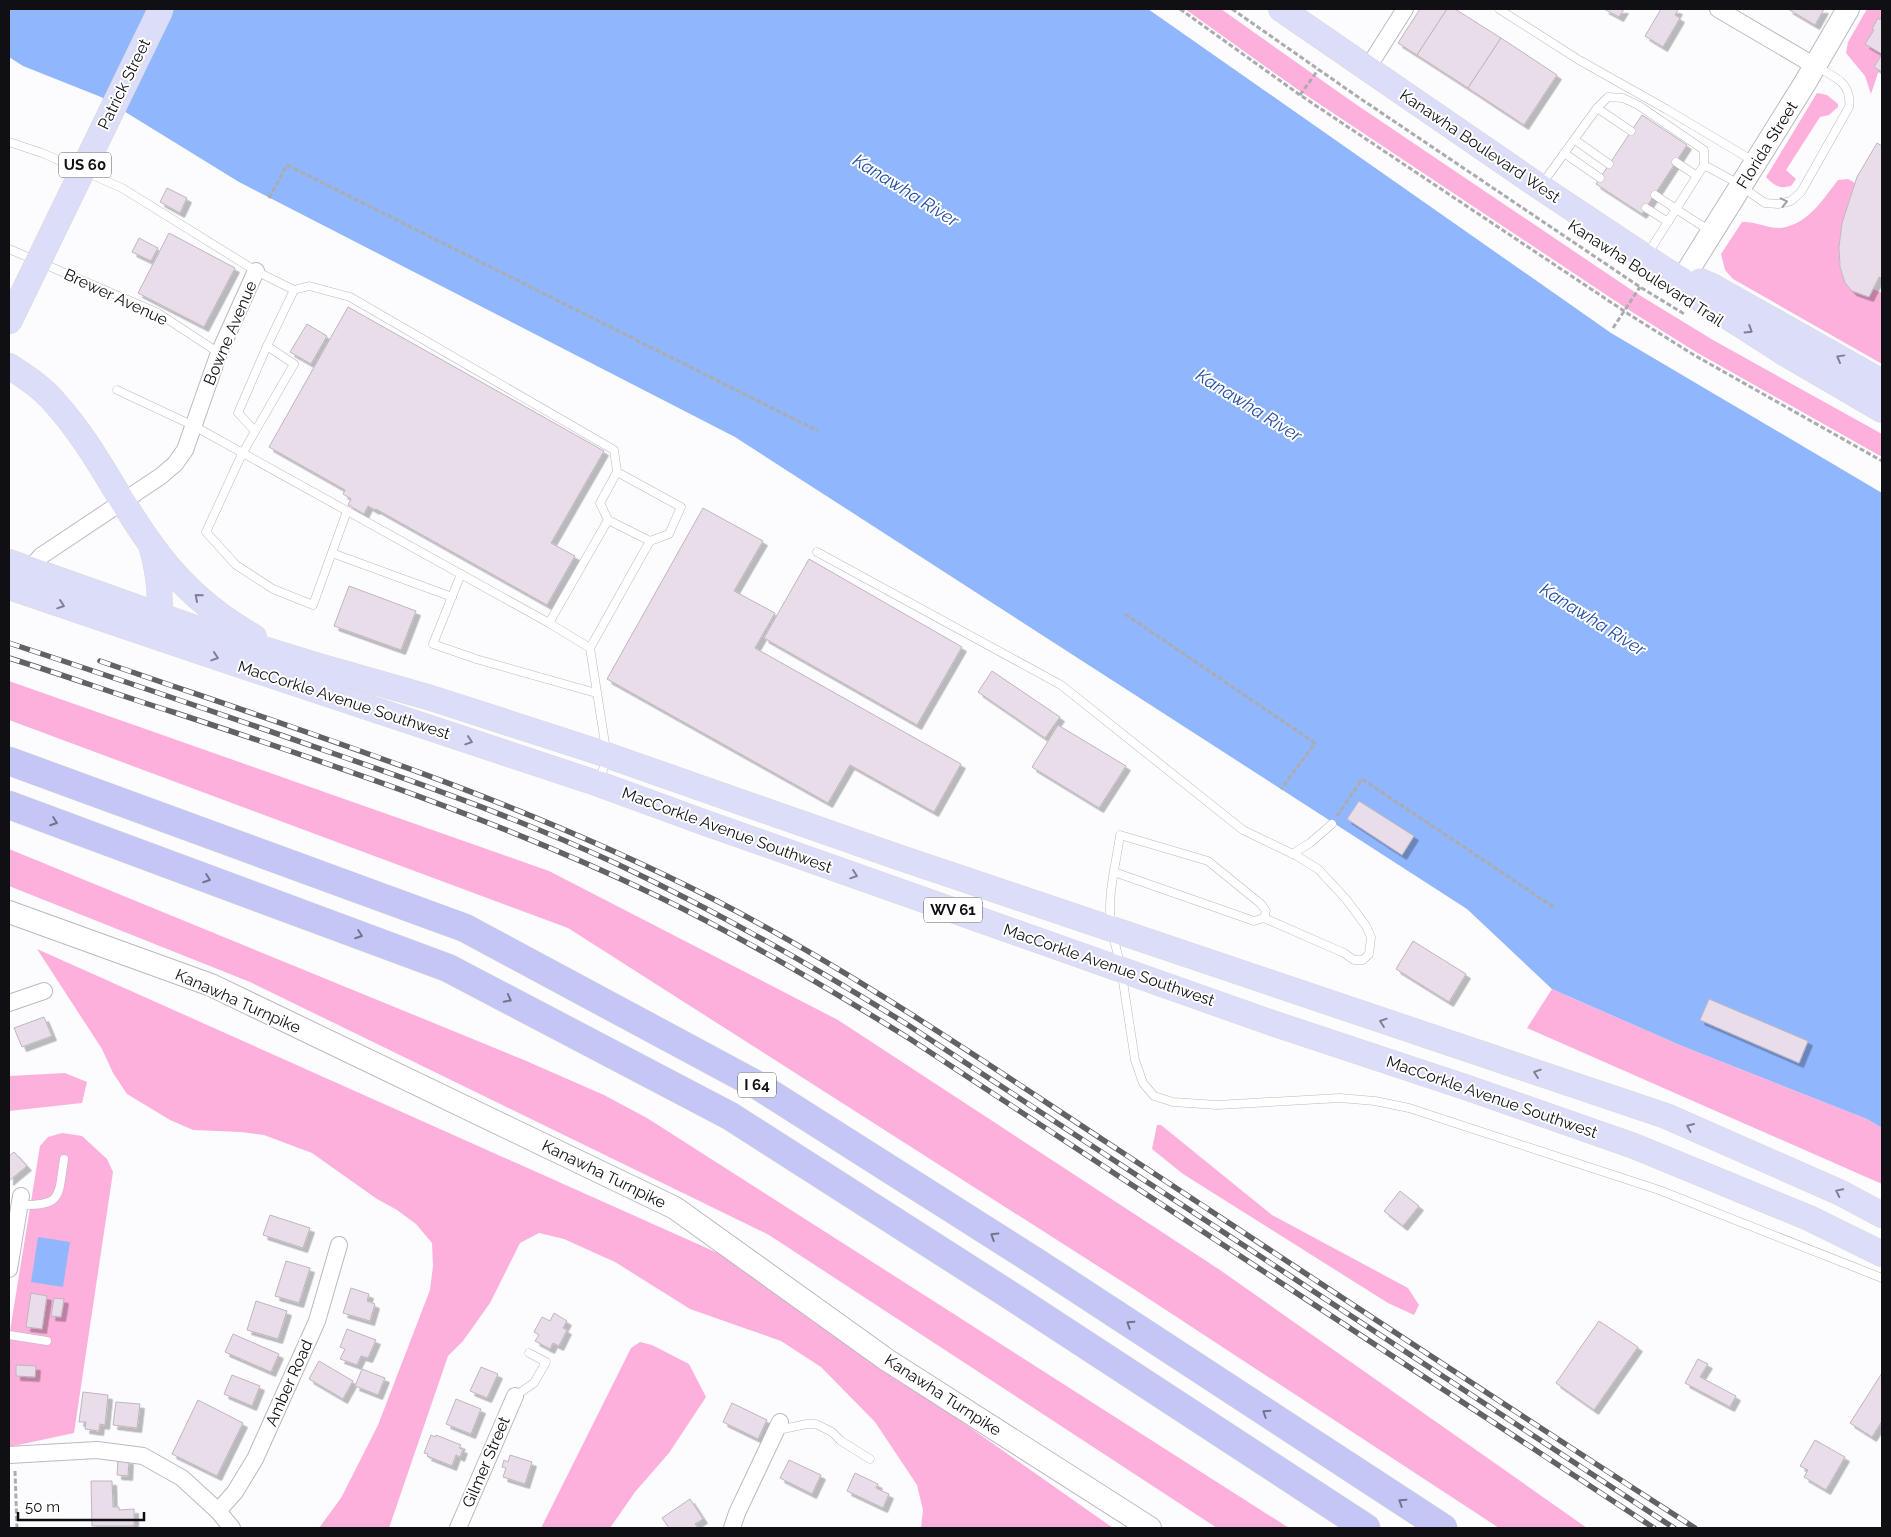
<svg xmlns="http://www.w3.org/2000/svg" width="1891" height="1537" viewBox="0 0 1891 1537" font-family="Raleway,sans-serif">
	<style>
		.green { fill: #feb0dc }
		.water { fill: #90b6fd }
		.building { fill: #e8dde8; stroke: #bfb5c0; filter: url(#shadow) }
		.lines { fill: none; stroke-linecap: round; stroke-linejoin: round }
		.lane-casing { stroke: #bcb8c4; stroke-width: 9 }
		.street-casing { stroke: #bcb8c4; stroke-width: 18 }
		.secondary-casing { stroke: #bcb8c4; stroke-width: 24 }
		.primary-casing { stroke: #d9d9d9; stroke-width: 26 }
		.highway-casing { stroke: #d9d9d9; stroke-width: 29 }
		.path { stroke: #acabae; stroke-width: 3; stroke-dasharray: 5 2.5; stroke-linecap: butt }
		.lane { stroke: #fff; stroke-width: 8 }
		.street { stroke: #fff; stroke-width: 16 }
		.secondary { stroke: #fff; stroke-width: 22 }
		.primary { stroke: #dcddf9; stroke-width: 25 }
		.highway { stroke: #c4c6f5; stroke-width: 28 }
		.rail-casing { stroke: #626164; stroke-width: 5.5 }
		.rail { stroke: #fff; stroke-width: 4; stroke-dasharray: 11; stroke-linecap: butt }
		.primary-bridge-casing { stroke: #d9d9d9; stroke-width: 26; stroke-linecap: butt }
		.primary-bridge { stroke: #dcddf9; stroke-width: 25 }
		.oneway { stroke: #9f9fa1 }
		.oneway2 { stroke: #808092 }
		.oneway3 { stroke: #73748f }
		.labels { text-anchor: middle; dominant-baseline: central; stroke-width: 4; stroke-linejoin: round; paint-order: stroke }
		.shield { fill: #fff; stroke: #58575a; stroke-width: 1 }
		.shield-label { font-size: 15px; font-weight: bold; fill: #100f13 }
		.street-label { font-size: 16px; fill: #100f13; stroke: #fff }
		.water-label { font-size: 18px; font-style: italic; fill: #264fa1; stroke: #fff }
	</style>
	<defs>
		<filter id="shadow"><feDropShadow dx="4.5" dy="4.5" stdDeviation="0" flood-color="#0004"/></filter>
	</defs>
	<rect width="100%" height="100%" fill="#fcfbfd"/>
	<g class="green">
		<path d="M1185 9H1221L1354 103 1636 293 1713 340 1882 434V457L1696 352 1632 312 1297 89Z"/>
		<path d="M1867 9H1882V16L1880 20 1878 19 1872 29 1874 30 1866 44 1882 54 1874 67 1879 70 1871 94 1865 76 1846 53 1848 42Z"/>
		<path d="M1817 93 1827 95 1838 104V107L1829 115 1820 117 1786 170 1796 179 1791 186C1780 189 1774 186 1766 177Z"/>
		<path d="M1848 179 1855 183C1844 215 1819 286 1869 297L1873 289 1882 293V364L1733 279 1725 270 1721 254 1742 222C1755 221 1767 228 1780 228 1808 225 1823 199 1838 180Z"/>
		<path d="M9 681 549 871 838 1020 1220 1270 1587 1528H1499L1140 1293 568 928 9 720Z"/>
		<path d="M9 849 524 1060 604 1095 647 1118 1289 1528H1217L769 1235 250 982 9 886Z"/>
		<path d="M37 949 729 1258 1113 1528H921L923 1510 917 1485 875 1422 821 1367 781 1341 690 1309 615 1262 564 1239 539 1233 520 1243 490 1303 463 1341 448 1356 389 1528H319L341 1498 378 1425 430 1290 433 1266 432 1243 416 1224 397 1210 377 1199 312 1153 264 1135 241 1132 193 1130 170 1120 127 1094 113 1073 102 1049Z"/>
		<path d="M1552 989 1682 1046 1867 1119 1882 1128V1184L1527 1028Z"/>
		<path d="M65 1073 87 1082 82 1103 9 1111V1076Z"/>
		<path d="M1157 1125H1161L1272 1215 1408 1288 1419 1305 1414 1315 1388 1303 1183 1174 1152 1149Z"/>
		<path d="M62 1133 82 1136 107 1159 113 1172 74 1433 9 1447V1337L40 1146 48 1137Z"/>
		<path d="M640 1342 652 1345 689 1364 706 1397 669 1453 635 1492 610 1528H541L631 1348Z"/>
	</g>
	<g class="water">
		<path d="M9 9H1148L1611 333 1882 493V1128L1867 1119 1682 1046 1552 989 1467 909 735 437 239 182 101 97 23 66 9 57Z"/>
		<path d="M38 1237 70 1242 63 1287 31 1282Z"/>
	</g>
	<g class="building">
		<path d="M1420 9H1447L1417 55 1398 43Z"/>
		<path d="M1447 9H1455L1501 38 1468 88 1417 55Z"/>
		<path d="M1604 9H1624L1619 17Z"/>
		<path d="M1661 9H1675L1678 10 1675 15 1680 18 1663 47 1645 36Z"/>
		<path d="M1788 9H1824L1815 25Z"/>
		<path d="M1882 16V72L1874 67 1882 54 1865 44 1874 30 1872 29 1878 18 1880 20Z"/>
		<path d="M1501 38 1557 75 1524 125 1468 88Z"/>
		<path d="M1642 115 1687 145 1642 214 1596 184Z"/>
		<path d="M1877 143 1882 146V278L1879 277 1869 297 1852 291 1845 283 1840 267 1839 247 1842 223 1857 177Z"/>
		<path d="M167 188 187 198 180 213 160 202Z"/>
		<path d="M169 233 235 268 204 327 138 293Z"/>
		<path d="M139 238 158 248 151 261 132 252Z"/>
		<path d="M348 307 604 451 551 543 575 556 547 605 376 509 375 510 368 506 364 514 348 505 351 499 343 494 345 490 269 447Z"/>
		<path d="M307 324 327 336 311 364 290 352Z"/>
		<path d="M703 508 763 541 734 591 775 613 755 648 961 764 934 812 850 765 828 803 607 679Z"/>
		<path d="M809 559 962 647 917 725 764 638Z"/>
		<path d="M349 586 416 611 401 650 334 626Z"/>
		<path d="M992 671 1060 717 1045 738 978 692Z"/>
		<path d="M1058 725 1126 766 1099 808 1032 767Z"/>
		<path d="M1359 801 1414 836 1402 855 1347 819Z"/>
		<path d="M1413 941 1466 974 1449 1002 1396 969Z"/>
		<path d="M1709 999 1808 1041 1799 1063 1700 1020Z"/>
		<path d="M44 1017 52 1036 22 1047 14 1028Z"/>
		<path d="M14 1152 27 1166 9 1181V1156Z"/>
		<path d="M1400 1191 1419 1206 1403 1226 1384 1211Z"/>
		<path d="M270 1215 310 1228 303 1248 263 1235Z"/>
		<path d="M286 1261 310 1268 299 1303 275 1296Z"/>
		<path d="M351 1288 369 1294 367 1301 375 1304 370 1321 343 1313Z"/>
		<path d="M31 1293 47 1296 42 1329 26 1327Z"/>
		<path d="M54 1298 64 1299 61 1317 51 1316Z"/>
		<path d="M256 1301 287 1311 278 1339 247 1330Z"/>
		<path d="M554 1313 567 1321 563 1328 567 1330 559 1346 553 1343 550 1349 535 1341 539 1335 534 1332 542 1317 550 1321Z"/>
		<path d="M1599 1321 1638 1347 1594 1410 1556 1383Z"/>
		<path d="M347 1329 376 1340 368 1358 361 1356 357 1365 340 1359 345 1349 340 1347Z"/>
		<path d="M233 1334 279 1354 271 1372 225 1352Z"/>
		<path d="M1698 1359 1708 1364 1700 1377 1736 1396 1730 1407 1685 1383Z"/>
		<path d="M319 1361 353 1381 343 1399 309 1379Z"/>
		<path d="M16 1365 36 1366 35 1377 16 1376Z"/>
		<path d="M481 1367 498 1374 487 1398 470 1391Z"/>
		<path d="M362 1369 385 1378 378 1395 355 1386Z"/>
		<path d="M1882 1373V1421L1872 1437 1850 1423Z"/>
		<path d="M232 1375 260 1386 252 1406 224 1394Z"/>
		<path d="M83 1392 108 1395 105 1425 100 1424 99 1431 85 1429 86 1422H79Z"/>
		<path d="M456 1399 481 1409 471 1434 446 1424Z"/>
		<path d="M198 1400 243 1423 217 1476 172 1454Z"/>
		<path d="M116 1402 140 1404 137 1428 113 1425Z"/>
		<path d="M732 1403 767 1420 758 1439 723 1422Z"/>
		<path d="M431 1435 435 1437 436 1435 461 1445 459 1448 463 1449 460 1457 456 1455 452 1466 427 1456 428 1454 424 1453Z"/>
		<path d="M1815 1440 1845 1457 1826 1490 1804 1477 1808 1470 1800 1466Z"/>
		<path d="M510 1455 532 1462 525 1484 503 1477 506 1468 502 1467 504 1460 508 1462Z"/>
		<path d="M118 1459 129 1460 128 1476 117 1475Z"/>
		<path d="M789 1460 821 1475 812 1494 780 1478Z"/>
		<path d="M855 1473 878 1484 876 1488 889 1494 883 1508 847 1491Z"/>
		<path d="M91 1481H112L113 1507H119V1510L134 1509V1526H92Z"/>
		<path d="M690 1499 703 1519 695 1524 698 1528H669L662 1518Z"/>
	</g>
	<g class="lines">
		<g class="lane-casing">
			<g id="lane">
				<path d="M1499 9 1579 60 1666 109 1755 162"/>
				<path d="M1597 108 1631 131"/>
				<path d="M1575 140 1609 164"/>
				<path d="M9 142 42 153 122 188 256 271 294 290 267 346 294 364 242 454 206 532 236 565 273 589 313 605 347 511"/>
				<path d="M1564 153 1600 178"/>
				<path d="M1676 162 1697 176"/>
				<path d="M1542 184 1597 108 1608 97 1623 98 1638 105 1704 150V165"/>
				<path d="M1646 208 1668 222"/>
				<path d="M1710 231 1676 209 1704 165 1730 179 1765 203 1778 204 1791 201 1801 192 1849 107C1852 83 1835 77 1817 67"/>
				<path d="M9 249 158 313 219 353"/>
				<path d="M1647 255 1676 209 1655 195"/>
				<path d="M294 290 309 286 350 297 614 450 617 472"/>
				<path d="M117 390 194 426 549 623 590 648 607 756 600 780"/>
				<path d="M255 431 238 413 267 346"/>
				<path d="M608 520 650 541"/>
				<path d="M817 552 1061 685 1243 830 1297 856 1318 869 1346 899 1366 926 1371 937 1369 954 1363 960H1354L1344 953 1264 918"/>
				<path d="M332 553 452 597"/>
				<path d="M461 574 433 644 476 659 596 693"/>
				<path d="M549 623 608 520 600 503 617 472 681 507 669 534 650 541 590 648"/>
				<path d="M1292 854 1310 843 1332 824"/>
				<path d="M1111 924C1107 894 1116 865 1120 835L1208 861 1261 904 1266 911 1264 918 1254 921 1114 872"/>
				<path d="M1113 936 1120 963"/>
				<path d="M1122 975 1135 1060 1143 1083 1154 1096 1173 1102 1217 1105 1340 1098 1375 1101 1409 1108 1659 1190 1882 1278"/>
				<path d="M19 1205C63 1206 58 1197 64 1159"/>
				<path d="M9 1335 47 1341"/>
				<path d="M515 1396 534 1383 546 1362 529 1353"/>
				<path d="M778 1430 807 1424H816L832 1432 841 1441 870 1459"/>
			</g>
		</g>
		<g class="street-casing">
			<g id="street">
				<path d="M1718 9 1815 66"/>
				<path d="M1367 69 1405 9"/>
				<path d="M24 575 41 556 161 476 175 464 185 450 219 353 256 271"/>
				<path d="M9 1003 44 991"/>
				<path d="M9 1269 21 1196"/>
				<path d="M9 1455 97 1450 143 1456 182 1478 218 1511 232 1528"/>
				<path d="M218 1511 235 1492 255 1459 317 1321 339 1245"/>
				<path d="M458 1528 515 1396"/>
				<path d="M732 1528 737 1513 780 1422"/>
			</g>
		</g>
		<g class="secondary-casing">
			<g id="secondary">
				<path d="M1682 280 1805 83 1848 9"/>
				<path d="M9 912 211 985 675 1208 887 1360 1150 1528"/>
			</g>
		</g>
		<g class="primary-casing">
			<g id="primary">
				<path d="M1281 9 1540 187 1665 270 1682 280 1702 300 1786 354 1882 410"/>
				<path d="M1700 281 1712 286 1882 382"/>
				<path d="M9 366C26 377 43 388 56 404 94 446 117 498 150 543 177 582 213 614 254 637"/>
				<path d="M152 549C160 577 162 601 158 630"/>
				<path d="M9 562 195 628 315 665 431 698 595 751 895 856 1666 1116 1841 1193 1882 1215"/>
				<path d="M9 587 207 654 599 784 703 822 1275 1024 1468 1088 1634 1146 1809 1218 1882 1254"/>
			</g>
		</g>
		<g class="highway-casing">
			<g id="highway">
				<path d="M9 761 465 928 757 1085 1039 1264 1443 1528"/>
				<path d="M9 805 448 968 730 1116 1005 1292 1366 1528"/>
			</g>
		</g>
		<g class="path">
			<path d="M1180 9 1300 95 1630 315 1694 355 1882 461"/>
			<path d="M1232 9 1358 97 1640 287 1686 315"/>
			<path d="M1300 95 1318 70"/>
			<path d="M269 198 287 165 818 431"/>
			<path d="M1613 328 1640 287"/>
			<path d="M1125 614 1315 743 1281 789"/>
			<path d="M1337 816 1362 779 1555 908"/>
			<path d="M15 1471 17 1528"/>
		</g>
		<use href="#lane" class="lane"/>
		<use href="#street" class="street"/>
		<use href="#secondary" class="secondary"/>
		<use href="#primary" class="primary"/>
		<use href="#highway" class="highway"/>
		<g class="rail-casing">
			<g id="rail">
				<path d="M9 643C118 679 227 716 335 754 430 787 524 821 615 863 716 911 813 966 908 1025L1674 1528"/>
				<path d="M9 658C64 675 118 695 173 712 337 766 501 821 657 896 744 938 828 988 910 1039L1654 1528"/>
				<path d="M100 661C308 733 519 799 715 900 856 973 987 1064 1120 1151 1311 1277 1502 1404 1695 1528"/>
			</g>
		</g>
		<use href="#rail" class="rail"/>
		<g class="primary-bridge-casing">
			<path id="primary-bridge" d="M9 322 161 9"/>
		</g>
		<use href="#primary-bridge" class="primary-bridge"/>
	</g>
	<defs><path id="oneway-chevron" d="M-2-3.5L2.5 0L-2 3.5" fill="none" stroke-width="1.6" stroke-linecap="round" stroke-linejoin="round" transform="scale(1.25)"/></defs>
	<use class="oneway" href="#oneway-chevron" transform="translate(1784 202) rotate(-13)"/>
	<g class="oneway2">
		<use href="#oneway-chevron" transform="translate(1749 330) rotate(32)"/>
		<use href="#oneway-chevron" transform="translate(1840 358) rotate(-151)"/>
		<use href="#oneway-chevron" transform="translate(198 597) rotate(-139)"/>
		<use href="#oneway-chevron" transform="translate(61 605) rotate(19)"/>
		<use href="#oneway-chevron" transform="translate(215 657) rotate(18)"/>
		<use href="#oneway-chevron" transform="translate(469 741) rotate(18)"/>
		<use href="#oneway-chevron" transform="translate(854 875) rotate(19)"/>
		<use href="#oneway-chevron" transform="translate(1383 1022) rotate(-161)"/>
		<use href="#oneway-chevron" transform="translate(1537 1073) rotate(-161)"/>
		<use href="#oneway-chevron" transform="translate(1690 1127) rotate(-156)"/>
		<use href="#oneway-chevron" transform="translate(1839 1192) rotate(-154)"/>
	</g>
	<g class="oneway3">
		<use href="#oneway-chevron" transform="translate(54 822) rotate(20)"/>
		<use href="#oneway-chevron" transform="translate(207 879) rotate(20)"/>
		<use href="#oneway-chevron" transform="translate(359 935) rotate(20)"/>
		<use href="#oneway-chevron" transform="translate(508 999) rotate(28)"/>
		<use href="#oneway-chevron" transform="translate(994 1236) rotate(-148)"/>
		<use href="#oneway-chevron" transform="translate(1130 1324) rotate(-147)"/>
		<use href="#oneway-chevron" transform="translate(1266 1413) rotate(-147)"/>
		<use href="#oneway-chevron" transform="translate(1402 1502) rotate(-147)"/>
	</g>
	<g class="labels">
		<g class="shield">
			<rect x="59" y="152.5" width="52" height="25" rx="4"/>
			<rect x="924" y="897.5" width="58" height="25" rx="4"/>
			<rect x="738" y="1072.5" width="38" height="25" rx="4"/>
		</g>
		<g class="shield-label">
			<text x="85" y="165">US 60</text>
			<text x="953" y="910">WV 61</text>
			<text x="757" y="1085">I 64</text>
		</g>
		<g class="street-label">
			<text transform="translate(124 84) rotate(-64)">Patrick Street</text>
			<text transform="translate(1767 145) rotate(-58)">Florida Street</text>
			<text transform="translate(1480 146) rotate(34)">Kanawha Boulevard West</text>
			<text transform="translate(1646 273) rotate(33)">Kanawha Boulevard Trail</text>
			<text transform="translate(116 297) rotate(25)">Brewer Avenue</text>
			<text transform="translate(230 333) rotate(-67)">Bowne Avenue</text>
			<text transform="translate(344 700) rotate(18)">MacCorkle Avenue Southwest</text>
			<text transform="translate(727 830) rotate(20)">MacCorkle Avenue Southwest</text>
			<text transform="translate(1109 965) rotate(19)">MacCorkle Avenue Southwest</text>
			<text transform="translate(238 1001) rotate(24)">Kanawha Turnpike</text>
			<text transform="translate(1492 1097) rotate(19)">MacCorkle Avenue Southwest</text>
			<text transform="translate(604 1174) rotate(26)">Kanawha Turnpike</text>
			<text transform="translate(289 1383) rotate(-66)">Amber Road</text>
			<text transform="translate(943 1395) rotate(33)">Kanawha Turnpike</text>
			<text transform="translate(486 1462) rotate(-67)">Gilmer Street</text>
		</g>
		<g class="water-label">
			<text transform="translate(906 190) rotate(32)">Kanawha River</text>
			<text transform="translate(1249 405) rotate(32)">Kanawha River</text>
			<text transform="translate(1593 619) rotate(32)">Kanawha River</text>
		</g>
	</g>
	<rect width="1891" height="1537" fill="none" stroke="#100f13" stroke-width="20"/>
	<path d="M18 1512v8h126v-8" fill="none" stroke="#100f13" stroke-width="2.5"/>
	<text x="25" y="1512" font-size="15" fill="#100f13" stroke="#ffffff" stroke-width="4" paint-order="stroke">50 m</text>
</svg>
